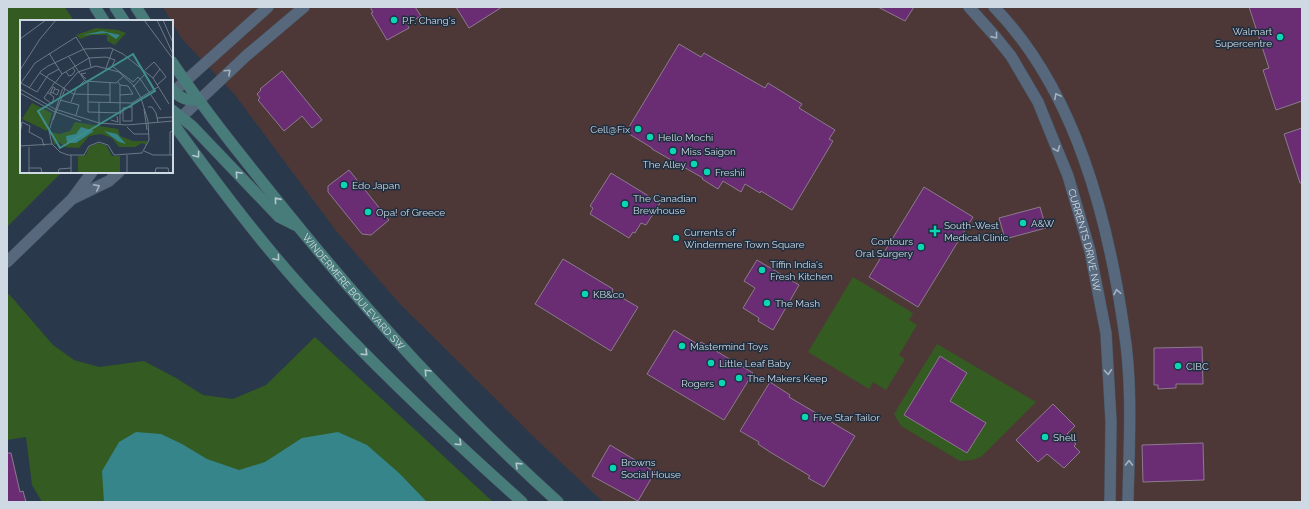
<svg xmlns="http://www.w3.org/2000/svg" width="1309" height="509" viewBox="0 0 1309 509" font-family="Raleway,sans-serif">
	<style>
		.commercial { fill: #4d3837 }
		.green { fill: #345b21 }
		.water { fill: #35858b }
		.building { fill: #6a2d73; stroke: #8c7a8e }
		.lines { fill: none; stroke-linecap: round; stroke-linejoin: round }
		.tertiary-casing { stroke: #465362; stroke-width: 12 }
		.secondary-casing { stroke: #465362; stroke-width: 12 }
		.tertiary { stroke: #57687c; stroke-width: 11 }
		.secondary { stroke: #487c7a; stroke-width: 11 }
		.oneway { stroke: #a5b1c0 }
		.oneway2 { stroke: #b4c6cf }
		.poi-dot { fill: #0ad5b5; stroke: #1f2e3f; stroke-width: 1.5 }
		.labels { text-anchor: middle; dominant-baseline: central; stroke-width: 3; stroke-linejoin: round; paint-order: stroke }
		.poi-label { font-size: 10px; fill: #cfd9e4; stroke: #1f2e3f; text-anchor: start }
		.street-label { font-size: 10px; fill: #cfd9e4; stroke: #1f2e3f }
		.inset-road { fill: none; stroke: #6b7888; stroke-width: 1 }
		.view { fill: #3f8f8c; fill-opacity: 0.15; stroke: #3f8f8c; stroke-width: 2 }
		.inset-edge { fill: none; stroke: #cfd9e4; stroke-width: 2 }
	</style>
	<rect width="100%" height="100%" fill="#29384a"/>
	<path class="commercial" d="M163 7H1302V502H603L537 440 400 304 337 232 235 95 182 39Z"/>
	<g class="green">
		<path d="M7 7H65L74 21H21V172H62L7 227Z"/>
		<path d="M853 277 913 313 909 320 917 325 899 355 905 359 886 390 873 382 869 389 808 352Z"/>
		<path d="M9 294 53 345 74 360 99 367 144 361 176 378 203 395 233 399 266 385 315 337 493 502H42L32 485 26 437 7 440V296Z"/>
		<path d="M937 344 1036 402 981 457 972 460 960 461 901 426 894 414Z"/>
	</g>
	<path class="water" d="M136 432 161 434 182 444 207 459 239 470 265 462 302 438 338 432 367 445 399 473 427 502H104L102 471 119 442Z"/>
	<g class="building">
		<path d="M370 7H415L421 16 407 24 409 28 387 40 371 13 373 12Z"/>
		<path d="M456 7H502L469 28Z"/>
		<path d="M878 7H914L905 21Z"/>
		<path d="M1249 7H1302V101L1276 110 1263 70 1269 68Z"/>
		<path d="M679 44 701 57 704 53 765 88 768 83 802 104 799 108 835 130 829 139 833 141 792 210 761 191 760 193 745 184 741 192 723 181 718 189 702 179 703 178 652 149V148L626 132Z"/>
		<path d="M282 71 322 120 312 128 302 116 284 131 258 100 260 98 257 94 261 90 260 89Z"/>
		<path d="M1302 128V183H1300L1284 134Z"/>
		<path d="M349 170 389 220 371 235 362 234 328 192V186Z"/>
		<path d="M611 173 660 203 646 225 641 223 635 233 633 232 629 238 590 214 593 208 590 206Z"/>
		<path d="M924 187 973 217 918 307 869 277Z"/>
		<path d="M1040 207 1046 228 1005 239 999 218Z"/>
		<path d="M563 259 613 289 612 292 638 307 611 351 535 304Z"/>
		<path d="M757 260 799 285 773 330 758 321 759 318 743 308 755 288 744 281Z"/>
		<path d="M674 330 699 345 701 342 753 373 724 420 647 374Z"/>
		<path d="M1202 347 1203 384H1176V388L1158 389V385H1154V348Z"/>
		<path d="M940 356 967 373 950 401 986 423 967 453 904 415Z"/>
		<path d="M770 382 790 395 789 397 855 436 824 487 808 478 810 476 770 452 758 444 759 442 740 431Z"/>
		<path d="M1053 404 1075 426 1067 434 1076 444 1074 446 1080 452 1064 468 1047 454 1038 462 1016 440Z"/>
		<path d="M1203 443 1204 480 1143 482 1142 445Z"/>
		<path d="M610 445 655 472 638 501 592 476Z"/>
		<path d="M7 453H11L20 492 23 491 26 502H7Z"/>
	</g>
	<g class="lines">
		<g class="tertiary-casing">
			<g id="tertiary">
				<path id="s1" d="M969 7 994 35 1011 56 1038 102 1068 176 1090 251 1106 333 1111 421 1110 502"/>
				<path d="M994 7C1075 90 1108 218 1124 330 1133 386 1129 445 1128 502"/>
				<path d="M172 93 268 7"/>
				<path d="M174 124 246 56 304 7"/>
				<path d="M74 198 109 181 119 172"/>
				<path d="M7 262 72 199 92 172"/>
			</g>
		</g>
		<g class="secondary-casing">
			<g id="secondary">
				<path d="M95 7 104 21"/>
				<path d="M115 7 124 21"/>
				<path d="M136 7 145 21"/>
				<path id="s2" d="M172 62C205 111 243 158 280 204 365 310 457 411 558 502"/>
				<path d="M172 89C179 98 189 102 199 99"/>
				<path d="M172 110 192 126 279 217 295 225"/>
				<path d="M172 122C214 180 257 238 305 291 373 365 447 435 522 502"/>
			</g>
		</g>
		<use href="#tertiary" class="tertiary"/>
		<use href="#secondary" class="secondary"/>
	</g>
	<defs><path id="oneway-chevron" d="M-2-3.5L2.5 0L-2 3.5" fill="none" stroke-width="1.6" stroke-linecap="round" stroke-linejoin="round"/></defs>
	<g class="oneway">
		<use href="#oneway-chevron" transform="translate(995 36) rotate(51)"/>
		<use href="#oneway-chevron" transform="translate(228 72) rotate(-43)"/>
		<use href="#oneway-chevron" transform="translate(1057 96) rotate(-118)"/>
		<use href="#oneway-chevron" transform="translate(1057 149) rotate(68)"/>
		<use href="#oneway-chevron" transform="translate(97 187) rotate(-26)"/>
		<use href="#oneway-chevron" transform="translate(1117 292) rotate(-101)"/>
		<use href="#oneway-chevron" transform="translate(1108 372) rotate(86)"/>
		<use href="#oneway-chevron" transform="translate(1129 463) rotate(-89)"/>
	</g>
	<g class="oneway2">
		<use href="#oneway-chevron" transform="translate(197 155) rotate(53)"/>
		<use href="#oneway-chevron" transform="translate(238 174) rotate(-133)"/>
		<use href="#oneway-chevron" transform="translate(277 200) rotate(-129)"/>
		<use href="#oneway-chevron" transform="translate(277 258) rotate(50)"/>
		<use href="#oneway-chevron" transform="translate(365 353) rotate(44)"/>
		<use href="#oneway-chevron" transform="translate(427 372) rotate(-133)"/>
		<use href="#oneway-chevron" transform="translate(459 443) rotate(44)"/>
		<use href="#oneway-chevron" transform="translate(518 465) rotate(-136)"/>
	</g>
	<g class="poi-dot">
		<circle cx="394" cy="20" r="4"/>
		<circle cx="1280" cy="37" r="4"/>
		<circle cx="638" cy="129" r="4"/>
		<circle cx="650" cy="137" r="4"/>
		<circle cx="673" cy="151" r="4"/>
		<circle cx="694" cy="164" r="4"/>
		<circle cx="707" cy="172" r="4"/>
		<circle cx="344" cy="185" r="4"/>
		<circle cx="625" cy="204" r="4"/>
		<circle cx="368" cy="212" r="4"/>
		<circle cx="1023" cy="223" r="4"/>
		<path d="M933 225h4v4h4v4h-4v4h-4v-4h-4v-4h4z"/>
		<circle cx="676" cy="238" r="4"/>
		<circle cx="921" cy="247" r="4"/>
		<circle cx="762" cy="270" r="4"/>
		<circle cx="585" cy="294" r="4"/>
		<circle cx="767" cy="303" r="4"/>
		<circle cx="682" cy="346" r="4"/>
		<circle cx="711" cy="363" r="4"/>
		<circle cx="1178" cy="366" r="4"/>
		<circle cx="739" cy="378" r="4"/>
		<circle cx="722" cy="383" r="4"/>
		<circle cx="805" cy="417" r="4"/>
		<circle cx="1045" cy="437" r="4"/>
		<circle cx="613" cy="468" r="4"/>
	</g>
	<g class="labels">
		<g class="poi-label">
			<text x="402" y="20">P.F. Chang's</text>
			<text x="1272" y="31" text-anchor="end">Walmart<tspan x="1272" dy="12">Supercentre</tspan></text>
			<text x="630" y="129" text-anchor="end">Cell@Fix</text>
			<text x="658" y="137">Hello Mochi</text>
			<text x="681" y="151">Miss Saigon</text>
			<text x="686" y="164" text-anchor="end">The Alley</text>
			<text x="715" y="172">Freshii</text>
			<text x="352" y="185">Edo Japan</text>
			<text x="633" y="198">The Canadian<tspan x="633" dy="12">Brewhouse</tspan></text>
			<text x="376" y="212">Opa! of Greece</text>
			<text x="1031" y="223">A&amp;W</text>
			<text x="944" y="225">South-West<tspan x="944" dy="12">Medical Clinic</tspan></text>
			<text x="684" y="232">Currents of<tspan x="684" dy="12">Windermere Town Square</tspan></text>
			<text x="913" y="241" text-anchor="end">Contours<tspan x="913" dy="12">Oral Surgery</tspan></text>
			<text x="770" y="264">Tiffin India's<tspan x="770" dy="12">Fresh Kitchen</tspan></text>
			<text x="593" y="294">KB&amp;co</text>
			<text x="775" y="303">The Mash</text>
			<text x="690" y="346">Mastermind Toys</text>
			<text x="719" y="363">Little Leaf Baby</text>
			<text x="1186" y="366">CIBC</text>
			<text x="747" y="378">The Makers Keep</text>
			<text x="714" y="383" text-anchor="end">Rogers</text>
			<text x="813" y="417">Five Star Tailor</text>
			<text x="1053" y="437">Shell</text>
			<text x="621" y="462">Browns<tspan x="621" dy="12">Social House</tspan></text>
		</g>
		<g class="street-label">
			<text stroke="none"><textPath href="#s1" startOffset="264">CURRENTS DRIVE NW</textPath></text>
			<text stroke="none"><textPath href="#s2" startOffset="293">WINDERMERE BOULEVARD SW</textPath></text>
		</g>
	</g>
	<g transform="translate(20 20)">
		<rect width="153" height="153" fill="#29384a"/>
		<path d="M76 8 98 10 106 13 95 25 87 21V15H71L60 19 56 15ZM12 83 32 93 27 111 2 99ZM55 102 98 109 100 116 113 121H127L126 125 122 123 115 127H99L92 118 81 114 69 116 59 128 45 127 39 122 34 125 31 112 39 114 50 111ZM78 123 86 125 92 136H100V153H58V136L66 135 69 127Z" fill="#345b21"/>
		<path d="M82 11 100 15 96 19 87 13 62 15ZM61 107 74 111 56 123H47L46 116 56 114ZM84 111 97 114 106 124 99 122Z" fill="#35858b"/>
		<path class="inset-road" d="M124 0 153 39M137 0 153 34M143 0 153 23M0 19 26 0M29 33 42 54M49 37 65 61 96 63 104 56M76 46 99 52 114 66 121 78 128 101 129 120 122 133 94 135 88 125 79 122 69 126 64 135H48L40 132 32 124 29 111 42 70 58 52ZM86 48 93 29M39 49 28 55 17 72 1 63 15 43 56 17 69 38 71 47M0 50 20 19 36 0M125 50 134 42 140 49M46 52 49 56 52 55 55 51 53 48M20 53 53 74 90 75M133 58 140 49 146 57 137 65M66 59 61 54 66 53M68 62V92L102 93M98 62 100 65V104M35 63 42 54 69 38 86 37 95 40 92 46 113 62 118 57 121 60 141 90M113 67 125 54M9 68 21 51 28 46 64 29 91 28 103 34 133 58 149 84M0 69 35 89 79 103 107 105 153 101M27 72 34 77 32 84 24 78 26 75 35 62M0 73 33 91 61 101M33 73 37 75 39 70 35 69M30 74 33 67 35 68 33 73 30 72M100 75 113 74 108 66 100 65M40 80 59 85 56 95M51 82 56 69 64 61M68 82 112 83 138 67M90 83V63M112 83V101H103V88L112 87M128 87H132L136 93 138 102M124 89 127 110M137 98 153 97M33 100 45 69M91 100 98 102 97 96M79 104V83M107 107 114 114H129M0 114 2 102 10 106 9 112 22 119 24 126M0 126 32 124M124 131 133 135H153M51 135V153M107 135V153M150 135V112L153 111M9 148H21L22 153M9 153V127M38 153 39 149 51 148M135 153 136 148H148L149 153"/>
		<path class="view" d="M113 34 135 71 40 128 18 91Z"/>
		<rect width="153" height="153" class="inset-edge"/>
	</g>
	<rect width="1309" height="509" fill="none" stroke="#cfd9e4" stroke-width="16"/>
</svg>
